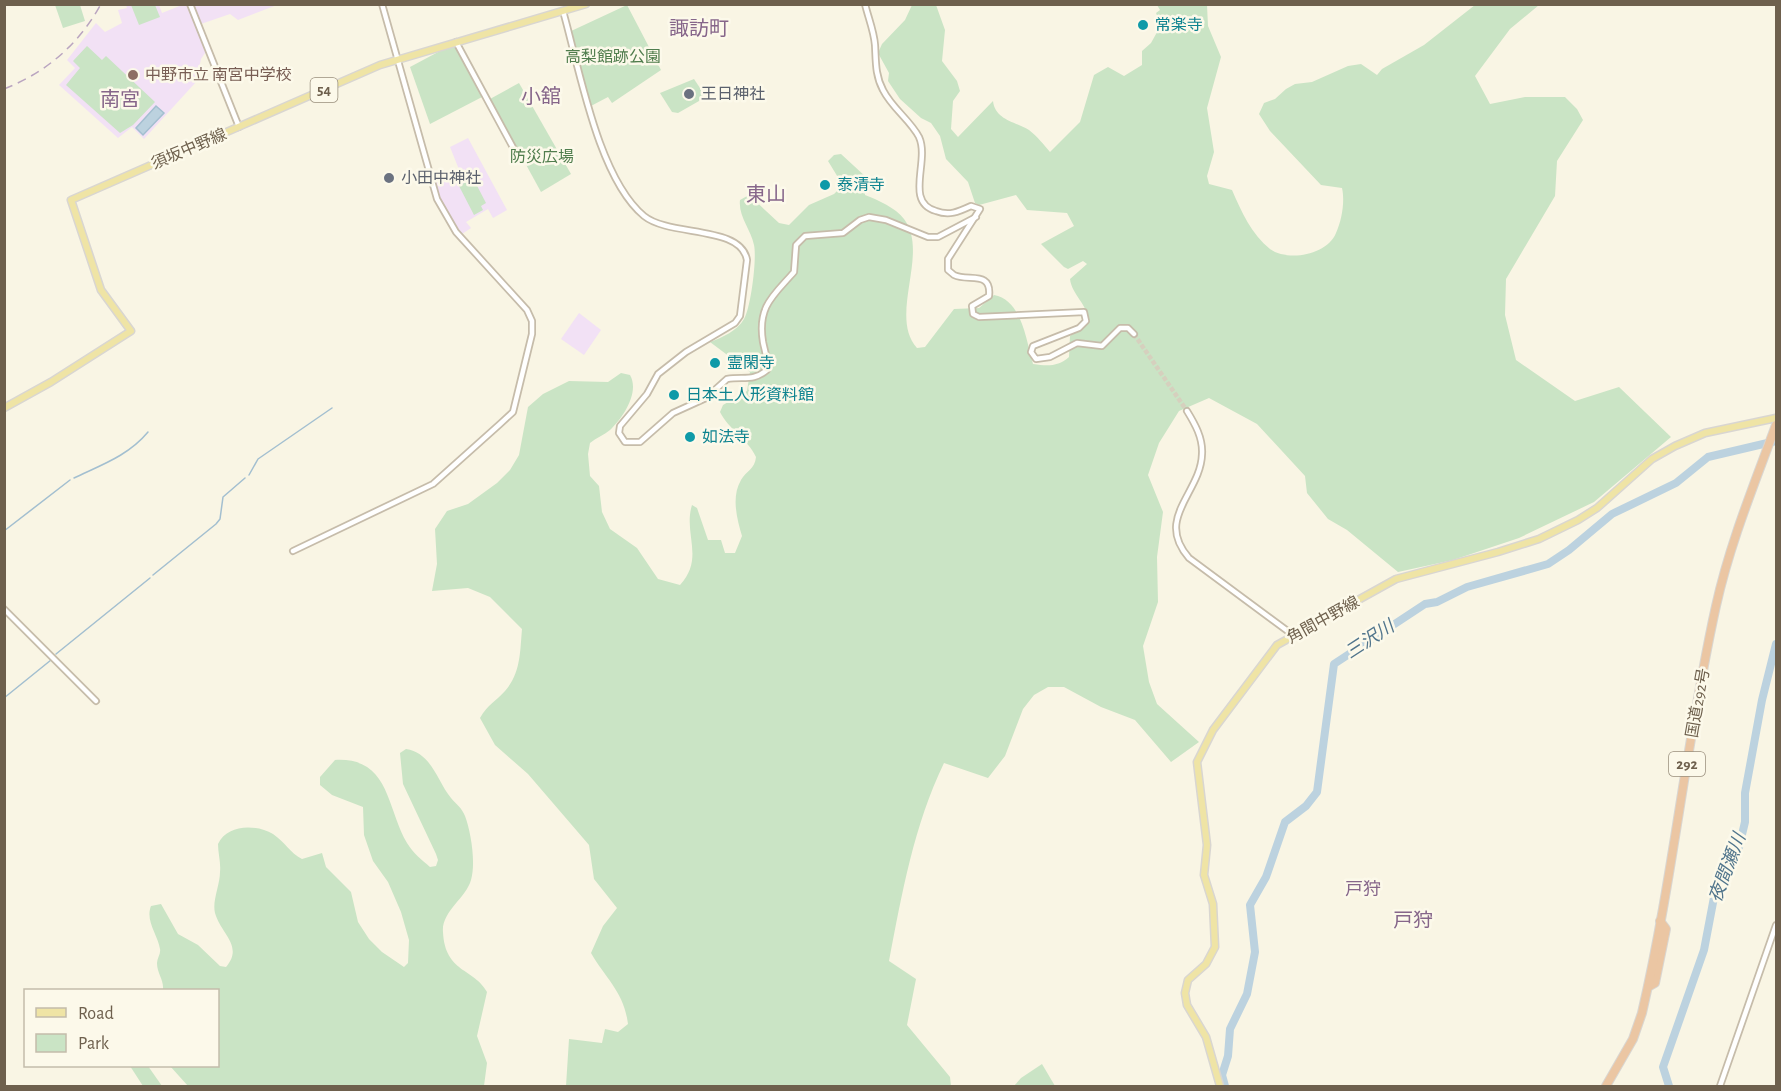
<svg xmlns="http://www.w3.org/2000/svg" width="1781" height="1091" viewBox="0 0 1781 1091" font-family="'Alegreya Sans','Noto Sans JP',sans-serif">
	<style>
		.education { fill: #f2e1f5 }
		.green { fill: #cae4c5 }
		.water { fill: #bcd2df; stroke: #a3bfd0; stroke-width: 1.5 }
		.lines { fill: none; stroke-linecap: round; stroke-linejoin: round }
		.stream { stroke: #a3bfd0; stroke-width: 1.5 }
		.river { stroke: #bcd2df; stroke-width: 8 }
		.minor-tunnel { stroke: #d6d0be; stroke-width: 4.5; stroke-dasharray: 4.5 2; stroke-linecap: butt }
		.minor-casing { stroke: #c6bcaa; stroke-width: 8 }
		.major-casing { stroke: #d9d6d1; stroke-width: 9 }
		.highway-casing { stroke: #d9d6d1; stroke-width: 10 }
		.minor { stroke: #fff; stroke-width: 4.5 }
		.major { stroke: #efe4a5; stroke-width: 6 }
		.highway { stroke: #ebc6a3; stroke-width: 8 }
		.rail { stroke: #baa5c0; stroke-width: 1.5; stroke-dasharray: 9 6; stroke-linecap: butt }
		.culture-dot { fill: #0f9aa8; stroke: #fcf9ea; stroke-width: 2 }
		.education-dot { fill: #8d6e63; stroke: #fcf9ea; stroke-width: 2 }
		.worship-dot { fill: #6b7280; stroke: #fcf9ea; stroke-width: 2 }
		.labels { text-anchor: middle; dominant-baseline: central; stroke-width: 5; stroke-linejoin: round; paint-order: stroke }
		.shield { fill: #fcf9ea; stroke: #998e7c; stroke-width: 1.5 }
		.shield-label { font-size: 15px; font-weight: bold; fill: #6e604d }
		.culture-label { font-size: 16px; fill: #0d838f; stroke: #fcf9ea; text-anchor: start }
		.park-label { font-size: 16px; fill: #507d4d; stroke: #fcf9ea }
		.education-label { font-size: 16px; fill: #785e54; stroke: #fcf9ea; text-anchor: start }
		.worship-label { font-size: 16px; fill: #5b616d; stroke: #fcf9ea; text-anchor: start }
		.street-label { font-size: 16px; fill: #6e604d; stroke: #fcf9ea }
		.water-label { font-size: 18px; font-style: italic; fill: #51758c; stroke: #fcf9ea }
		.neighbourhood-label { font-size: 18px; fill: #86668a; stroke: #fcf9ea }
		.quarter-label { font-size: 20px; fill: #86668a; stroke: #fcf9ea }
	</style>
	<rect width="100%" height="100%" fill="#f9f5e4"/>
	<g class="education">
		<path d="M126 5H159L162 13 182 5H277L238 20 230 14 198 25 207 50 201 59 196 82 144 139 132 127 118 138 59 85 75 68 67 60 96 23 105 32 122 23 118 10 127 8Z"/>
		<path d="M468 138 507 210 493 218 488 209 466 222 471 228 459 236 445 217 431 181 446 173 453 175 460 172 450 147Z"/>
		<path d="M579 313 601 330 584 355 561 339Z"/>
	</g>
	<g class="green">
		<path d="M55 5H80L85 21 63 28Z"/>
		<path d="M131 5H155L160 17 139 25Z"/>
		<path d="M627 5 661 70 612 103 608 97 589 107 569 32Z"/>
		<path d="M912 5H936L945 30 942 61 957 81 960 91 953 101 951 129 958 137 993 101C995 120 1016 122 1029 130 1037 136 1044 145 1050 152L1080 122 1094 75 1108 67 1124 76 1142 65V51L1151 43 1161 25 1156 13 1160 10 1157 5H1207L1208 26 1221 57 1207 108 1214 152 1207 176 1209 184 1232 190C1241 211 1252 235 1270 249 1288 262 1327 255 1336 233 1342 220 1345 201 1342 188L1321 185 1270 131 1259 114 1264 103 1275 99 1286 89 1295 84 1312 82 1348 66 1361 64 1377 75 1382 69 1424 45 1475 5H1539L1510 29 1475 76 1490 104 1525 97H1565L1577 109 1583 120 1557 161 1555 196 1506 279 1505 315 1516 360 1575 401 1619 387 1671 437 1594 502 1519 538 1453 560 1398 572 1347 530 1328 519 1307 493 1305 476 1257 424 1209 398 1179 411 1159 443 1148 475 1163 512 1157 557 1158 602 1143 646 1149 682 1157 704 1199 742 1171 762 1135 720 1101 707 1064 687H1048L1034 695 1023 709 1005 756 988 778 944 763C914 825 902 893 889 961L916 979 907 1025 950 1077 951 1086H566L569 1039 602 1043 605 1029 618 1032 628 1024C624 992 606 979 591 953L603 926 617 908 594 879 589 845 528 774 495 745 480 718C488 704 495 702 505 691 521 673 520 651 522 629L490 597 468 588 432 591 437 564 435 529 447 511 468 504 497 483 510 470 519 455 528 407 543 394 569 381 608 382 621 373 630 375C640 392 623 418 610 430 604 435 596 438 590 443L588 454 590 476 599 486 602 512 610 529 637 548 658 579 680 585C705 558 683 534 692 505L697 508 708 540H721L725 553H735L742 536C737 519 731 497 741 480 746 471 755 469 756 457 747 438 729 430 720 412L723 405 747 391 750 372 710 342C722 338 738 330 744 319 751 307 757 258 754 245 751 230 738 216 740 200L749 195 779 223 789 225 809 205 834 194 839 189V179L828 161 834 155 841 154 866 177 865 195C878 200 896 208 904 219 930 253 888 316 917 348L925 347 954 309 979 308 994 295C1022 300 1026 340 1033 364 1047 366 1058 367 1069 357L1070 336 1088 323C1090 306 1072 296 1070 279L1087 264 1083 261 1068 269 1064 267 1041 244 1074 226 1067 213 1027 210 1016 195 979 205 975 203 968 182 946 159 940 136 931 123 921 118 900 99 888 81 889 73 878 53 882 44 905 20Z"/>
		<path d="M455 43 484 96 430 124 410 67Z"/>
		<path d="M87 46 102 60 106 56 155 102 133 125 120 133 66 85 80 68 73 61Z"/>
		<path d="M694 79 706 97 678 113 672 112 660 93Z"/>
		<path d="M519 83 571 174 541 192 490 99Z"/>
		<path d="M473 178 486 203 481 206 483 210 474 215 459 186Z"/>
		<path d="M406 749C432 753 437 781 451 798 456 804 462 808 465 816 471 832 476 863 471 880 466 898 441 912 443 932 445 973 474 968 487 992L477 1036 487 1063 484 1086H188L170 1066H218V990H163C164 979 157 974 157 963 157 958 161 954 160 949 158 935 145 921 151 906L161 904 178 934 198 945 220 966 226 967C244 946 221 934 215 913 212 901 220 885 220 872 221 863 218 853 218 844 227 824 256 824 273 834 285 842 290 853 302 859L322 853 326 867 351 892 358 922 369 939 382 952 404 967 408 963 409 940 401 912 388 882 373 861 364 835 363 807 332 795 320 785V777L335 760C390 757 386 807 407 843 413 853 422 860 430 867L436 866 438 860 436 854 403 784 400 753Z"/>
		<path d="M1042 1064 1055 1086H1014L1021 1078Z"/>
		<path d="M130 1066H148L162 1086H143Z"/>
	</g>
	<path class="water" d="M156 106 164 113 143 135 136 128Z"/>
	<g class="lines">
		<g class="stream">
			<path d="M249 475 258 459 332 408"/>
			<path d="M74 478C101 465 128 456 148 432"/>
			<path d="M4 531 70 480"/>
			<path d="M153 575 216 524 220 519 223 497 245 478"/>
			<path d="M56 654 150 578"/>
			<path d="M4 698 51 660"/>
		</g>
		<g class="river">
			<path d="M1225 1086 1222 1075 1228 1056 1230 1029 1247 994 1255 952 1250 905 1266 877 1285 822 1306 806 1317 792 1334 664 1425 604 1437 602 1467 587 1548 564 1569 550 1612 514 1676 483 1708 457 1776 441"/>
			<path d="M1669 1086 1663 1067 1704 950 1715 892 1724 866 1739 847 1745 822V793L1762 700 1776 644"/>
		</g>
		<path class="minor-tunnel" d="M1134 334 1187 411"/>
		<g class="minor-casing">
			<g id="minor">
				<path d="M190 4 239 127"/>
				<path d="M865 4C868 17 874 31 875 45 876 61 875 75 883 90 892 108 910 120 919 137 930 161 904 202 936 211 949 216 958 212 971 206L980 209 948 259V270L954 275C968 282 992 270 989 296L972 306 973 314 979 317 1084 312 1086 321 1079 328 1033 346 1031 352 1036 359 1050 357 1077 343 1102 346 1120 328H1128L1134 334"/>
				<path d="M563 11C579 67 598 178 644 216 670 237 741 225 747 260L740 316 735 323 686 352 658 374 647 394 620 426 619 433 625 442H640L673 413 706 398 727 379C743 376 753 382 767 370 768 359 765 352 763 342 757 306 774 295 794 272L796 245 805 236 843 233 860 220 869 217 886 220 928 237H938L976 217"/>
				<path d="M456 42 516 153"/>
				<path d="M1187 411C1195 424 1203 438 1202 454 1201 493 1154 518 1189 558L1293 635"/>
				<path d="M293 551 433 484 500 424 513 412 532 334V321L527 310 456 232 437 199 382 4"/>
				<path d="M4 609 96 701"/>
				<path d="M1720 1086 1776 925"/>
			</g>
		</g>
		<g class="major-casing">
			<g id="major">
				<path d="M4 408 51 382 131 331 101 290 71 200 380 65 586 4"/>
				<path d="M1220 1086 1206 1037 1187 1005 1185 993 1188 980 1206 964 1215 947 1213 904 1204 875 1207 845 1197 762 1213 730 1277 645 1396 579 1498 552 1539 539 1578 520 1597 508 1652 459 1675 446 1705 433 1776 418"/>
			</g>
		</g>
		<g class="highway-casing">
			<g id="highway">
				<path d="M1648 987 1655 983 1666 929 1660 921"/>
				<path d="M1606 1086 1633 1039 1642 1013C1673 879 1686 741 1716 606 1730 543 1754 485 1776 425"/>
			</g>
		</g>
		<use href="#minor" class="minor"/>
		<use href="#major" class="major"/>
		<use href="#highway" class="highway"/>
		<path class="rail" d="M4 89C47 72 79 44 101 4"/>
	</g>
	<g class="culture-dot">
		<circle cx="1143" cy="25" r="6"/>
		<circle cx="825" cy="185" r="6"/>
		<circle cx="715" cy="363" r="6"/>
		<circle cx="674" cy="395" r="6"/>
		<circle cx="690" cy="437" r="6"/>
	</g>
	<circle class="education-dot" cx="133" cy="75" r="6"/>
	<g class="worship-dot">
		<circle cx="689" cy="94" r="6"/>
		<circle cx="389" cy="178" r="6"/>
	</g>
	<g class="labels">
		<g class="shield">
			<rect x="310.5" y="78" width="27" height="24" rx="4.5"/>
			<rect x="1669" y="752" width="36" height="24" rx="4.5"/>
		</g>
		<g class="shield-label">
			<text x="324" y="90">54</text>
			<text x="1687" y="764">292</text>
		</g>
		<g class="culture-label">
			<text x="1155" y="25">常楽寺</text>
			<text x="837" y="185">泰清寺</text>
			<text x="727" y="363">霊閑寺</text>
			<text x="686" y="395">日本土人形資料館</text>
			<text x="702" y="437">如法寺</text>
		</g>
		<g class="park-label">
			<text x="613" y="57">高梨館跡公園</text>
			<text x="542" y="157">防災広場</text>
		</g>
		<g class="education-label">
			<text x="145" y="75">中野市立 南宮中学校</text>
		</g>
		<g class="worship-label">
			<text x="701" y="94">王日神社</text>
			<text x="401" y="178">小田中神社</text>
		</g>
		<g class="street-label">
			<text transform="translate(189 149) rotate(-23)">須坂中野線</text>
			<text transform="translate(1323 620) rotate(-29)">角間中野線</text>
			<text transform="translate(1698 703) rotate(-80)">国道292号</text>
		</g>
		<g class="water-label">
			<text transform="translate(1370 640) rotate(-33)">三沢川</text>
			<text transform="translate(1728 868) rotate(-69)">夜間瀬川</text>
		</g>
		<g class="neighbourhood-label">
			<text x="1363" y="890">戸狩</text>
		</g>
		<g class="quarter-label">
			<text x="699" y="29">諏訪町</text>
			<text x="541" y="97">小舘</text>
			<text x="120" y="100">南宮</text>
			<text x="766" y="195">東山</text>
			<text x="1413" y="921">戸狩</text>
		</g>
	</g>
	<rect width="1781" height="1091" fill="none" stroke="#6e604d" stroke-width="12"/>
	<rect x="24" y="989" width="195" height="78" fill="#fcf9ea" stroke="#c3bcab" stroke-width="1.5"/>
	<rect x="36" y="1008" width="30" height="9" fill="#efe4a5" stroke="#c3bcab" stroke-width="1.5"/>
	<text x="78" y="1019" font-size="18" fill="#6e604d">Road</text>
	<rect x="36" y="1034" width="30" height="18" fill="#cae4c5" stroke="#c3bcab" stroke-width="1.5"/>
	<text x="78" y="1049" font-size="18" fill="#6e604d">Park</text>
</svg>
